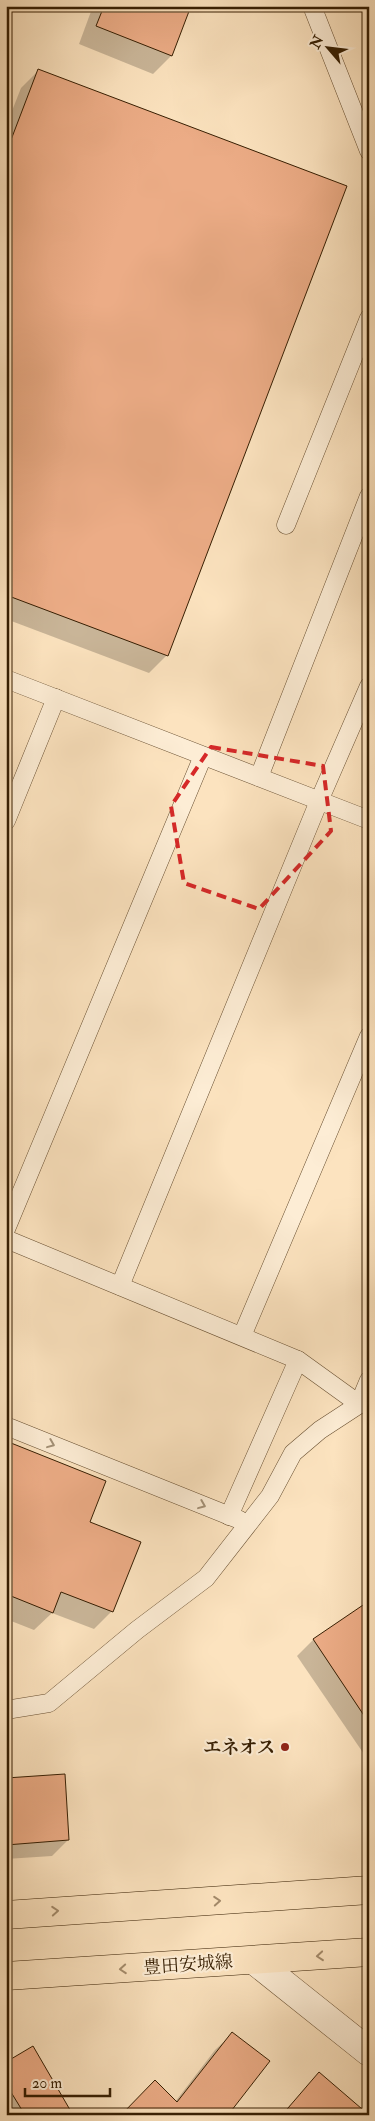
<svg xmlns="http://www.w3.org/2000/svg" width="375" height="2121" viewBox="0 0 375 2121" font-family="'IM FELL Double Pica','Noto Serif JP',serif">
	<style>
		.shadow { fill: #0003 }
		.building { fill: #ecac86; stroke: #361e02 }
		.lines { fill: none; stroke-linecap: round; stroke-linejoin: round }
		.lane-casing { stroke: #684f31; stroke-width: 19 }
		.street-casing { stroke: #684f31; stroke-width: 29 }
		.primary-casing { stroke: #361e02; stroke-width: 29 }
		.lane { stroke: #fdedd5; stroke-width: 18 }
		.street { stroke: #fdedd5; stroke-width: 28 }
		.primary { stroke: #fce3bf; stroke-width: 28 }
		.oneway { stroke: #a39076 }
		.oneway2 { stroke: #a38a6a }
		.marked { fill: none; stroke: #d62828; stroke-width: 4; stroke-dasharray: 10 6; stroke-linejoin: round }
		.poi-dot { fill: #8f2418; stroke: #fdedd5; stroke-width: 2 }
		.labels { text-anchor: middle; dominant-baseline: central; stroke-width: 4.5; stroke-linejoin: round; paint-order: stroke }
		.poi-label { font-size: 18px; font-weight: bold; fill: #361e02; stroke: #fdedd5; text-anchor: end }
		.street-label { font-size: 18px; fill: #361e02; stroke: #fdedd5 }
	</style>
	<rect width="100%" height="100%" fill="#fce3bf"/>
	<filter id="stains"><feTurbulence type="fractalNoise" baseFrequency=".004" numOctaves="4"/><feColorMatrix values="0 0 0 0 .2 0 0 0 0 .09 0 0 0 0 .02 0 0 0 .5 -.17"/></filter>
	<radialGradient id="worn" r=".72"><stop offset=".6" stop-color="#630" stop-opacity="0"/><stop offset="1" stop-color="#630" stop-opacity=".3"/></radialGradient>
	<g class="shadow">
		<path d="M93 6H190L171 56 153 74 79 44Z"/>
		<path d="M39 70 167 655 149 673 6 619V126L21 88Z"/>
		<path d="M6 1442 112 1611 94 1629 52 1613 34 1630 6 1619Z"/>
		<path d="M369 1603V1760H368L297 1656 313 1640Z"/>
		<path d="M6 1779 68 1840 52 1856 6 1859Z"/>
		<path d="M232 2034 226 2115 175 2102 215 2050Z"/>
		<path d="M6 2063 61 2115H6Z"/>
		<path d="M319 2074 361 2115H281Z"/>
	</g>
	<g class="building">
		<path d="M104 6H191L172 56 96 26Z"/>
		<path d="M38 69 347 186 168 656 6 595V153Z"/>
		<path d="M6 1441 106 1481 90 1522 141 1542 113 1612 61 1592 53 1613 6 1594Z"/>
		<path d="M369 1601V1723L313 1639Z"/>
		<path d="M65 1774 69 1840 6 1845V1778Z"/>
		<path d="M232 2032 270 2061 228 2115H121L155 2080 177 2102Z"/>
		<path d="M33 2046 73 2115H25L6 2084V2062Z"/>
		<path d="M319 2072 369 2115H282Z"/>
	</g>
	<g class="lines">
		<g class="lane-casing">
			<g id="lane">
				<path d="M312 6 369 151"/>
				<path d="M286 525 369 318"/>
				<path d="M6 679 369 820"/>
				<path d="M259 777 369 496"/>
				<path d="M6 821 56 698"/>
				<path d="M6 1229 203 756"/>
				<path d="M6 1239 298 1360 229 1516"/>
				<path d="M120 1286 319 801 369 686"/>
				<path d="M242 1336 369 1036"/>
				<path d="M298 1360 359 1404 369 1380"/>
				<path d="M6 1426 240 1520"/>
				<path d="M6 1710 49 1703 137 1630 206 1578 270 1496 293 1453 320 1430 369 1398"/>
			</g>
		</g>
		<g class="street-casing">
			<path id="street" d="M255 1961 369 2052"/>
		</g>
		<g class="primary-casing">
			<g id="primary">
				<path d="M6 1915 369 1890"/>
				<path d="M6 1976 369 1952"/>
			</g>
		</g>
		<use href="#lane" class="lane"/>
		<use href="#street" class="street"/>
		<use href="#primary" class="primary"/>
	</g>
	<defs><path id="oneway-chevron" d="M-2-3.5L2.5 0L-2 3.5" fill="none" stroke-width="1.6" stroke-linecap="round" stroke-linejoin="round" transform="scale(1.25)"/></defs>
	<g class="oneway">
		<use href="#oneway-chevron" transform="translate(51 1444) rotate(22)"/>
		<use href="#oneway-chevron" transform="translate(202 1505) rotate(22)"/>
	</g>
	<g class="oneway2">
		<use href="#oneway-chevron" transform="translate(217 1901) rotate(-4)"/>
		<use href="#oneway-chevron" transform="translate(55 1911) rotate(-4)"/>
		<use href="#oneway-chevron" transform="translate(320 1956) rotate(175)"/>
		<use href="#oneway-chevron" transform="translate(123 1969) rotate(176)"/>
	</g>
	<path class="marked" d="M211 747 323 766 331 831 259 909 184 883 171 806Z"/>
	<circle class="poi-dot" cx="285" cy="1747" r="5"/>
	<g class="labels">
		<g class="poi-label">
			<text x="275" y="1747">エネオス</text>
		</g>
		<g class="street-label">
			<text transform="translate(188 1965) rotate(-4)">豊田安城線</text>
		</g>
	</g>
	<rect width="375" height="2121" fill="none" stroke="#fce3bf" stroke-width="25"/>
	<rect x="8" y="8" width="360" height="2106" fill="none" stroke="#361e02" stroke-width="2.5"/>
	<rect x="12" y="12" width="350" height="2096" fill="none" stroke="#361e02"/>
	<g transform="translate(328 48) rotate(298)" stroke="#fdedd5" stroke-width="4" paint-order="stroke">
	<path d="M0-4L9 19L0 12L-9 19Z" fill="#361e02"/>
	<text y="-8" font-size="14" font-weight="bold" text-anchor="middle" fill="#361e02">N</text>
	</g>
	<path d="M25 2088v8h85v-8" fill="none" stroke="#361e02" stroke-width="2.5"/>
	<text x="32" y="2088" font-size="15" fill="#361e02" stroke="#fdedd5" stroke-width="4" paint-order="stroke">20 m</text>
	<rect width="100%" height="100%" filter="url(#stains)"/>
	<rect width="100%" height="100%" fill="url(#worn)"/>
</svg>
